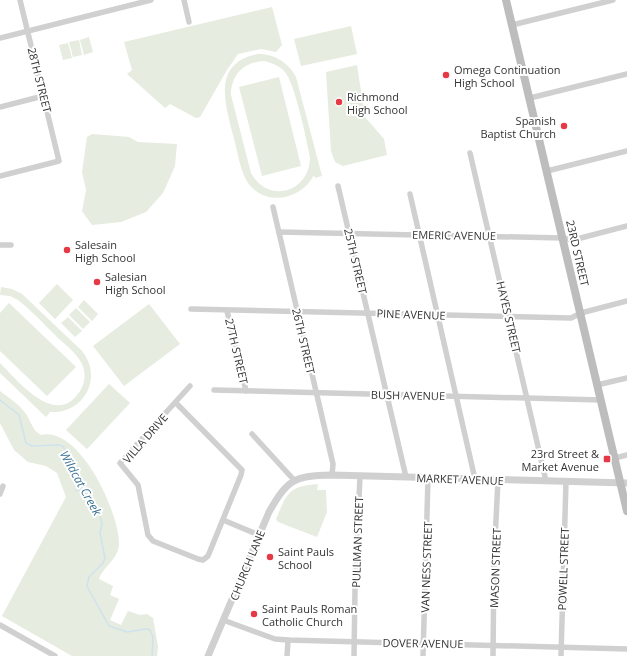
<svg xmlns="http://www.w3.org/2000/svg" width="627" height="656" viewBox="0 0 627 656" font-family="'Open Sans',sans-serif">
	<style>
		.green { fill: #e6ecdf; fill-rule: evenodd }
		.lines { fill: none; stroke-linecap: round; stroke-linejoin: round }
		.stream { stroke: #cfe2ee; stroke-width: 1.5 }
		.minor { stroke: #d0d0d0; stroke-width: 5.5 }
		.tertiary { stroke: #d0d0d0; stroke-width: 7 }
		.secondary { stroke: #bdbdbd; stroke-width: 8 }
		.poi-dot { fill: #e63946; stroke: #fff; stroke-width: 1.5 }
		.labels { text-anchor: middle; dominant-baseline: central; stroke-width: 4; stroke-linejoin: round; paint-order: stroke }
		.poi-label { font-size: 11px; fill: #333; stroke: #fff; text-anchor: start }
		.street-label { font-size: 11px; fill: #333; stroke: #fff }
		.water-label { font-size: 12px; font-style: italic; fill: #3f7597; stroke: #fff }
	</style>
	<rect width="100%" height="100%" fill="#fff"/>
	<g class="green">
		<path d="M272 7 282 45 276 52 261 49 238 54 227 70 200 117 196 118 170 104 165 108 127 74 132 70 124 42Z"/>
		<path d="M351 26 357 54 301 66 294 39Z"/>
		<path d="M89 37 93 52 84 55 80 40Z"/>
		<path d="M79 40 82 55 73 57 69 42Z"/>
		<path d="M68 43 72 58 63 60 59 45Z"/>
		<path d="M258 54C275 54 288 62 296 77L322 176 315 178 314 175C301 200 266 207 248 183 240 171 238 153 234 139 226 106 210 63 258 54ZM264 61C272 63 280 66 285 72 295 84 307 141 310 158 309 193 268 204 251 173L231 95C231 75 244 62 264 61Z"/>
		<path d="M357 65 365 117 384 139 387 155 343 166 335 162 331 151 326 72Z"/>
		<path d="M279 77 301 166 262 176 239 87Z"/>
		<path d="M92 134 129 137 138 142 177 144 175 166 163 193 146 212 121 222 92 225 82 211 86 190 82 172 87 137Z"/>
		<path d="M57 284 73 300 55 319 39 303Z"/>
		<path d="M1 287 12 289 22 294 81 350C104 376 85 414 50 412L46 417 0 373V363C18 381 56 429 80 391 86 382 86 371 81 362 76 353 66 345 58 338 45 325 32 311 18 300L10 296 0 295Z"/>
		<path d="M84 300 98 314 92 321 78 307Z"/>
		<path d="M9 303 76 367 47 396 0 351V313Z"/>
		<path d="M149 304 180 344 124 386 93 346Z"/>
		<path d="M76 308 90 322 83 329 69 315Z"/>
		<path d="M68 317 82 331 75 337 61 323Z"/>
		<path d="M109 384 130 403 87 449 66 430Z"/>
		<path d="M0 391C9 398 20 405 26 414 32 423 32 430 41 435 80 426 120 514 119 545 118 559 103 567 99 579L113 586 110 595 119 599 110 620 121 625 128 611 140 615 147 614 153 618 158 646 157 656H72L2 616 66 497 57 473 46 466 28 462 14 450 0 423Z"/>
		<path d="M318 484 317 490H326L327 512 317 537 278 522 276 519C287 494 288 486 318 484Z"/>
	</g>
	<g class="lines">
		<g class="stream">
			<path d="M0 400 19 415 26 443 32 446 58 445 63 446 82 488 100 515 102 524 100 533 105 558 103 563 89 577 87 586 89 590 109 626 127 632 146 629 150 630 153 637 152 656"/>
			<path d="M76 491 82 488"/>
		</g>
		<g class="minor">
			<path d="M184 0 189 22"/>
			<path d="M512 25 613 0"/>
			<path d="M0 38 151 0"/>
			<path d="M530 98 627 74"/>
			<path d="M0 107 43 96"/>
			<path d="M470 153 546 481"/>
			<path d="M547 171 627 151"/>
			<path d="M0 176 59 161 20 0"/>
			<path d="M338 186 406 477"/>
			<path d="M410 194 475 479"/>
			<path d="M273 207 333 464 332 475"/>
			<path d="M279 232 563 238 573 240 627 226"/>
			<path d="M0 245H11"/>
			<path d="M191 309 571 318 581 313 627 301"/>
			<path d="M227 311 246 391"/>
			<path d="M597 385 627 378"/>
			<path d="M214 390 601 400"/>
			<path d="M176 403 242 470 241 475 208 556 203 560 198 559 153 541 148 535 138 485 120 463 190 386"/>
			<path d="M252 434 294 480"/>
			<path d="M615 458 627 455"/>
			<path d="M0 494 3 486"/>
			<path d="M223 520 259 535"/>
			<path d="M223 620 275 639 288 640 627 649"/>
			<path d="M0 625 55 656"/>
			<path d="M287 656 288 640"/>
			<path d="M354 656 355 589 360 476"/>
			<path d="M423 656 428 478"/>
			<path d="M493 656 494 560 498 480"/>
			<path d="M561 656 566 481"/>
		</g>
		<path class="tertiary" d="M208 656 269 512C288 479 294 476 332 475L627 483"/>
		<path class="secondary" d="M506 0 627 511"/>
	</g>
	<g class="poi-dot">
		<circle cx="446" cy="75" r="4"/>
		<circle cx="339" cy="102" r="4"/>
		<circle cx="564" cy="126" r="4"/>
		<circle cx="67" cy="250" r="4"/>
		<circle cx="97" cy="282" r="4"/>
		<rect x="603" y="455" width="8" height="8" rx="2"/>
		<circle cx="270" cy="557" r="4"/>
		<circle cx="254" cy="614" r="4"/>
	</g>
	<g class="labels">
		<g class="poi-label">
			<text x="454" y="69">Omega Continuation<tspan x="454" dy="13">High School</tspan></text>
			<text x="347" y="96">Richmond<tspan x="347" dy="13">High School</tspan></text>
			<text x="556" y="120" text-anchor="end">Spanish<tspan x="556" dy="13">Baptist Church</tspan></text>
			<text x="75" y="244">Salesain<tspan x="75" dy="13">High School</tspan></text>
			<text x="105" y="276">Salesian<tspan x="105" dy="13">High School</tspan></text>
			<text x="599" y="453" text-anchor="end">23rd Street &amp;<tspan x="599" dy="13">Market Avenue</tspan></text>
			<text x="278" y="551">Saint Pauls<tspan x="278" dy="13">School</tspan></text>
			<text x="262" y="608">Saint Pauls Roman<tspan x="262" dy="13">Catholic Church</tspan></text>
		</g>
		<g class="street-label">
			<text transform="translate(40 80) rotate(76)">28TH STREET</text>
			<text transform="translate(454 235) rotate(1)">EMERIC AVENUE</text>
			<text transform="translate(578 253) rotate(77)">23RD STREET</text>
			<text transform="translate(356 261) rotate(77)">25TH STREET</text>
			<text transform="translate(411 314) rotate(2)">PINE AVENUE</text>
			<text transform="translate(509 317) rotate(77)">HAYES STREET</text>
			<text transform="translate(304 341) rotate(77)">26TH STREET</text>
			<text transform="translate(237 351) rotate(77)">27TH STREET</text>
			<text transform="translate(408 395) rotate(1)">BUSH AVENUE</text>
			<text transform="translate(145 438) rotate(-49)">VILLA DRIVE</text>
			<text transform="translate(460 479) rotate(2)">MARKET AVENUE</text>
			<text transform="translate(357 542) rotate(-88)">PULLMAN STREET</text>
			<text transform="translate(247 565) rotate(-68)">CHURCH LANE</text>
			<text transform="translate(426 567) rotate(-88)">VAN NESS STREET</text>
			<text transform="translate(495 568) rotate(-88)">MASON STREET</text>
			<text transform="translate(563 569) rotate(-88)">POWELL STREET</text>
			<text transform="translate(423 643) rotate(1)">DOVER AVENUE</text>
		</g>
		<g class="water-label">
			<text transform="translate(81 483) rotate(61)">Wildcat Creek</text>
		</g>
	</g>
</svg>
